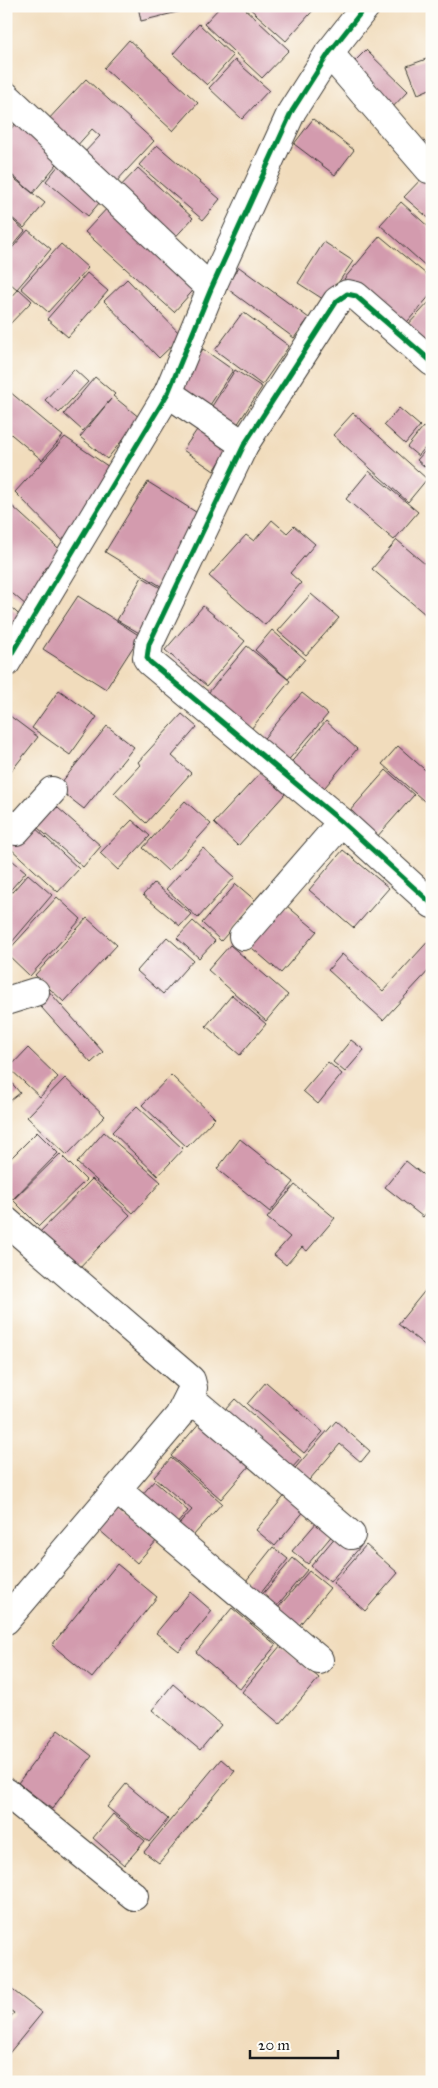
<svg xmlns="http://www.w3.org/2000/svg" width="438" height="2088" viewBox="0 0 438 2088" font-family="'IM FELL Great Primer',serif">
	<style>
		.building { fill: #d39bae }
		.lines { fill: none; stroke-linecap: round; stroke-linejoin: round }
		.minor-casing { stroke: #3c3934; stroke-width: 30 }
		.minor { stroke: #fff; stroke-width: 28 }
		.cycleway-casing { stroke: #fdfcf7; stroke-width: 8 }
		.cycleway { stroke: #00873e; stroke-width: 5 }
	</style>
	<rect width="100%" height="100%" fill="#fdfcf7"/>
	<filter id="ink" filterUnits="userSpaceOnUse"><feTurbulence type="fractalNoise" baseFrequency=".02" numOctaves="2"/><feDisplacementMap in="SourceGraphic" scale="10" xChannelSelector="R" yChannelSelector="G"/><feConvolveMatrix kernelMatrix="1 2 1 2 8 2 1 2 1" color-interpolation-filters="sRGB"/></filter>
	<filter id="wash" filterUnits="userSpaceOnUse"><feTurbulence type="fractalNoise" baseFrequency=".0096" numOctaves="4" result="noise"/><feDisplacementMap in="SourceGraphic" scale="20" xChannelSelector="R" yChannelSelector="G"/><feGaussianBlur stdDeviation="1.12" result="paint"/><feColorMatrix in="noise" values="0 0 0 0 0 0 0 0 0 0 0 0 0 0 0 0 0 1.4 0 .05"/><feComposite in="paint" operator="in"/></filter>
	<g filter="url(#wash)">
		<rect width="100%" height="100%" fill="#f1dcbc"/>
		<g id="blocks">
			<g class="building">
				<path d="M138 6H198V7L141 21Z"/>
				<path d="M221 6H242L289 50 262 78 204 24Z"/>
				<path d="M247 6H317L286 41Z"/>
				<path d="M199 24 233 56 207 85 173 54Z"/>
				<path d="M129 40 198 103 173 131 104 68Z"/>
				<path d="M366 50 408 91 389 111 346 70Z"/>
				<path d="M432 57V88L418 94 407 66Z"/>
				<path d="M235 60 269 90 242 119 209 88Z"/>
				<path d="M86 79 154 141 114 184 82 155 100 136 92 129 75 148 46 122Z"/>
				<path d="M313 119 354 150 335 175 294 144Z"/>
				<path d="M17 122 61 159 33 193 6 170V134Z"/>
				<path d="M157 145 220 199 203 220 139 165Z"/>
				<path d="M63 160 106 195 88 216 46 181Z"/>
				<path d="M138 168 193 218 169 244 114 193Z"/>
				<path d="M6 172 45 203 24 228 6 213Z"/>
				<path d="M424 176 432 183V221L404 197Z"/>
				<path d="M401 202 432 230V263L428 268 380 225Z"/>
				<path d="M110 205 198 285 174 312 85 232Z"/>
				<path d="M6 214 25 231 6 253Z"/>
				<path d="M28 230 51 249 17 289 6 280V255Z"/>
				<path d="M380 236 432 279V293L402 328 344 279Z"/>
				<path d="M324 242 353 261 326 301 298 283Z"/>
				<path d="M61 244 88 268 48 312 21 288Z"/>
				<path d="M239 267 309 318 294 338 225 287Z"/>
				<path d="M87 273 108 291 68 337 47 319Z"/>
				<path d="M127 279 182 336 159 358 104 301Z"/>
				<path d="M19 289 32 301 6 328V303Z"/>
				<path d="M432 299V351L404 329Z"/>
				<path d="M243 312 289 346 262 385 215 350Z"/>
				<path d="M203 349 233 370 208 408 177 388Z"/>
				<path d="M74 369 88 382 59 413 45 400Z"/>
				<path d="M235 370 262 387 235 428 209 411Z"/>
				<path d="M95 377 115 394 113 396 140 418 107 459 80 437 111 399 83 431 64 414Z"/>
				<path d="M10 392 63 436 42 460 6 430V396Z"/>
				<path d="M399 408 420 426 405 444 384 425Z"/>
				<path d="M353 413 427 479 408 502 333 435Z"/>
				<path d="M199 427 229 447 214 471 183 450Z"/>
				<path d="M423 427 432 434V440L418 456 407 447Z"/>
				<path d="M65 437 115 471 71 549 15 492Z"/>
				<path d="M432 443V473L417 460Z"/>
				<path d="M369 471 418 512 394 540 346 499Z"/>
				<path d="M148 482 207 519 164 588 105 552Z"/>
				<path d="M11 505 67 556 27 606 6 588V511Z"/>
				<path d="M272 520 287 533 294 526 315 544 290 573 301 583 265 625 209 576 246 535 254 541Z"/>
				<path d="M397 540 432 570V620L372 569Z"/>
				<path d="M142 577 166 591 141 634 117 620Z"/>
				<path d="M311 594 339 618 306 655 278 631Z"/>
				<path d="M78 596 140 636 106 689 43 649Z"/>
				<path d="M6 603 27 622 6 646Z"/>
				<path d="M203 606 245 641 207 686 165 650Z"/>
				<path d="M272 630 305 659 288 679 255 650Z"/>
				<path d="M247 646 290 681 251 729 208 693Z"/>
				<path d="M59 690 97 717 70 755 32 728Z"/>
				<path d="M302 693 328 714 285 764 260 743Z"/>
				<path d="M6 713 38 737 6 778Z"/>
				<path d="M182 714 197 727 172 756 191 773 146 823 114 793 140 765 138 762Z"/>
				<path d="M326 721 357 749 320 793 288 766Z"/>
				<path d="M107 726 134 747 84 809 57 788Z"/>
				<path d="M398 746 432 776V808L382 764Z"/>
				<path d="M386 770 414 795 376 838 348 813Z"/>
				<path d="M261 772 285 794 238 846 214 823Z"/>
				<path d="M49 800 101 846 83 867 30 821Z"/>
				<path d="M185 801 211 824 168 871 143 848Z"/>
				<path d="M132 820 150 836 118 870 100 853Z"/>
				<path d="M31 824 79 869 58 892 9 847Z"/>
				<path d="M203 848 235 877 198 918 166 889Z"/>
				<path d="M343 850 389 888 354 928 309 890Z"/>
				<path d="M6 855 26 872 6 895Z"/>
				<path d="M28 874 52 895 6 949V899Z"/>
				<path d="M154 883 191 914 180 926 143 895Z"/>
				<path d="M236 884 256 901 221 941 202 923Z"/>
				<path d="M57 897 81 919 30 976 6 953Z"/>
				<path d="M281 901 317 931 281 973 245 942Z"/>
				<path d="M87 918 117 945 64 1002 35 975Z"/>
				<path d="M193 921 215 941 199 958 177 938Z"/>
				<path d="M167 937 193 960 163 994 137 971Z"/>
				<path d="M432 937V967L383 1020 328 970 342 954 383 991Z"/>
				<path d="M230 945 288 995 266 1021 208 970Z"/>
				<path d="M45 987 103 1052 91 1063 33 998Z"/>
				<path d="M232 995 266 1024 240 1055 206 1026Z"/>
				<path d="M351 1040 364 1050 345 1072 333 1062Z"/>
				<path d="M28 1048 58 1077 40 1097 9 1068Z"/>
				<path d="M328 1062 342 1074 318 1104 303 1091Z"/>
				<path d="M171 1075 215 1118 187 1147 142 1105Z"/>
				<path d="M6 1076 20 1093 6 1104Z"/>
				<path d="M65 1078 105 1116 67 1155 27 1117Z"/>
				<path d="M137 1106 183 1149 158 1176 112 1132Z"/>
				<path d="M37 1132 58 1153 13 1199 6 1193V1163Z"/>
				<path d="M104 1132 161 1182 133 1213 77 1163Z"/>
				<path d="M240 1139 294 1182 270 1212 217 1169Z"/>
				<path d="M60 1154 86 1180 39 1226 13 1200Z"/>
				<path d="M406 1161 432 1182V1206L423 1217 385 1187Z"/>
				<path d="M92 1179 130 1215 73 1274 35 1237Z"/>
				<path d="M295 1185 335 1218 307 1251 302 1247 286 1265 274 1255 290 1237 267 1218Z"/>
				<path d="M432 1282V1351L398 1324Z"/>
				<path d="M266 1382 323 1432 304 1453 247 1404Z"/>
				<path d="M235 1399 301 1458 291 1469 224 1411Z"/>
				<path d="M201 1421 251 1464 221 1499 171 1456Z"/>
				<path d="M336 1421 370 1451 361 1462 340 1444 304 1486 290 1474Z"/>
				<path d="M171 1458 222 1503 186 1544 172 1532 192 1510 154 1477Z"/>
				<path d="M154 1481 188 1511 169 1533 135 1503Z"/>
				<path d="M287 1493 306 1509 275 1546 256 1530Z"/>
				<path d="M118 1504 158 1539 137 1563 97 1528Z"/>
				<path d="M324 1514 339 1527 308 1564 292 1551Z"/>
				<path d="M342 1529 361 1546 330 1582 311 1566Z"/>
				<path d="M366 1545 398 1573 365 1611 333 1583Z"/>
				<path d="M273 1547 288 1559 253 1603 238 1591Z"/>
				<path d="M293 1558 307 1570 270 1614 255 1603Z"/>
				<path d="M117 1564 157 1597 92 1678 52 1645Z"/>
				<path d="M309 1571 330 1588 293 1633 272 1615Z"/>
				<path d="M190 1592 212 1611 179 1651 156 1633Z"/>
				<path d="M232 1608 276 1645 240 1689 196 1652Z"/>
				<path d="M281 1645 319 1678 280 1724 242 1692Z"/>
				<path d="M173 1684 221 1725 200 1750 152 1710Z"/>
				<path d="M58 1730 92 1756 52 1809 18 1783Z"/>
				<path d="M221 1759 235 1771 159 1863 144 1852Z"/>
				<path d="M126 1784 168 1819 149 1842 107 1807Z"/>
				<path d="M113 1814 145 1841 124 1865 93 1838Z"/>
				<path d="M6 1985 42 2013 6 2057V2022L14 2013 6 2007Z"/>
			</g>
		</g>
	</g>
	<g filter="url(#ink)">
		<use href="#blocks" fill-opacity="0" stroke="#3c3934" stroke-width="1"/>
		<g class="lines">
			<g class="minor-casing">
				<g id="minor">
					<path d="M329 53 429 169"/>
					<path d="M6 96 211 289"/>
					<path d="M432 362 356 296 347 294 337 301 244 445 149 644 147 658 150 662 342 822 432 904"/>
					<path d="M168 393 244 445"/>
					<path d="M6 663 168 393 211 289 292 111 329 53 366 6"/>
					<path d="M6 822 16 831 52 791"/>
					<path d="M243 936 342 822"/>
					<path d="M6 1001 35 992"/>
					<path d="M6 1221 191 1380 193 1388 179 1416 6 1620"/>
					<path d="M189 1397 351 1535"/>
					<path d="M117 1490 319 1660"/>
					<path d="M6 1792 134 1896"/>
				</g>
			</g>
			<use href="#minor" class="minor"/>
			<g class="cycleway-casing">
				<g id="cycleway">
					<path d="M432 362 356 296 347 294 337 301 244 445 149 644 147 658 150 662 342 822 432 904"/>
					<path d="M6 663 168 393 211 289 292 111 329 53 366 6"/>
				</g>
			</g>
			<use href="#cycleway" class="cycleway"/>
		</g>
	</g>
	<rect width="438" height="2088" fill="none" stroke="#fdfcf7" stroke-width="25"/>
	<path d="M250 2050v8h88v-8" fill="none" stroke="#1c1c1c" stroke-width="2.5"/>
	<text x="258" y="2050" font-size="15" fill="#1c1c1c" stroke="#fdfcf7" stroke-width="4" paint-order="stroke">20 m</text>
</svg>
